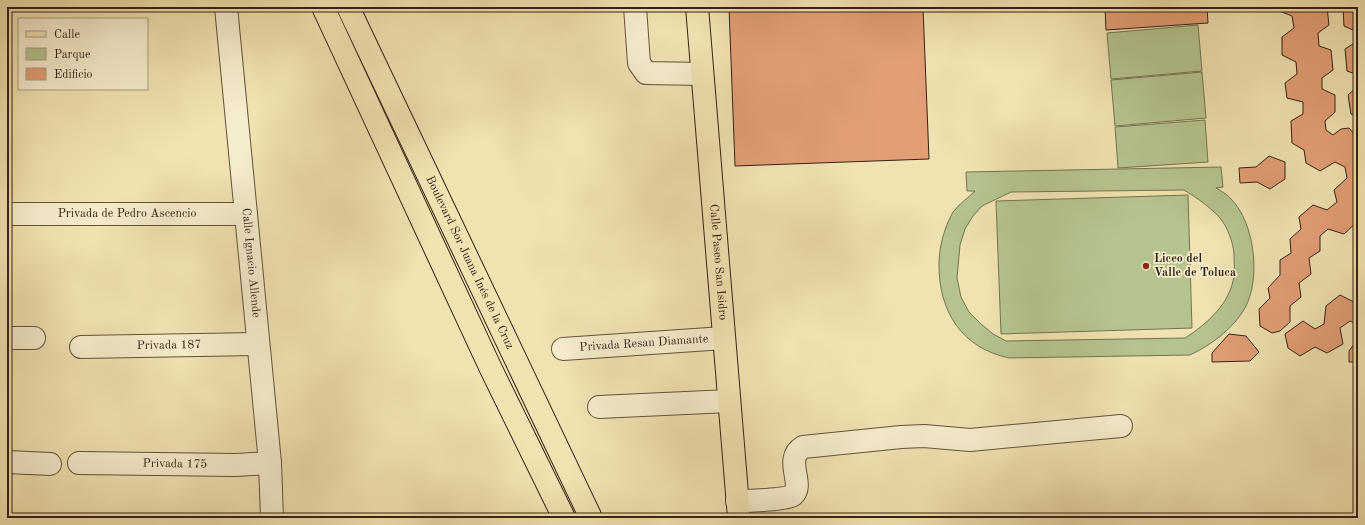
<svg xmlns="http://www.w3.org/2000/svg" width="1365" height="525" viewBox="0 0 1365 525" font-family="'Old Standard TT',serif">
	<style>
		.green { fill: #b5c48f; stroke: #757352; fill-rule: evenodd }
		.building { fill: #e39e76; stroke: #352215 }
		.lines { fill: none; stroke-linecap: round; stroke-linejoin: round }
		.minor-casing { stroke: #64523c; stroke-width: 24 }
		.major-casing { stroke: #352215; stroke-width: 24 }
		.minor { stroke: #f5eccc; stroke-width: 22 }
		.major { stroke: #f0e2b1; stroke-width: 22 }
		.poi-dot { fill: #8f2418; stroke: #f5eccc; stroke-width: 1.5 }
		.labels { text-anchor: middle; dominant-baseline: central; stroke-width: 3.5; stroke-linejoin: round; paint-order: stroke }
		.street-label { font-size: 12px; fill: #352215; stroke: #f5eccc }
		.poi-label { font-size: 12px; font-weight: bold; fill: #352215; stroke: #f5eccc; text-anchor: start }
	</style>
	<rect width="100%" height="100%" fill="#f0e2b1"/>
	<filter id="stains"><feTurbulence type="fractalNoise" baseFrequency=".005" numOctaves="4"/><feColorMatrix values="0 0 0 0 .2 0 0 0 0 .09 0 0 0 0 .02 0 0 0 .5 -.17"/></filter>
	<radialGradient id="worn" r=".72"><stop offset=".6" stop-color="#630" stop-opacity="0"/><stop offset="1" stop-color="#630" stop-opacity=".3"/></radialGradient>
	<g class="green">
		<path d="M1198 25 1202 71 1111 79 1107 33Z"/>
		<path d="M1202 72 1206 118 1115 126 1111 80Z"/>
		<path d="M1205 120 1208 162 1118 168 1115 127Z"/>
		<path d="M1221 167 1223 187 1216 188C1221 191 1227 194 1231 199 1255 223 1261 279 1245 308 1233 329 1211 345 1190 355L1009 358C962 348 939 312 939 265 939 247 944 228 953 212 959 204 968 198 975 191H967L966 172ZM1184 190C1197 198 1209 206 1220 218 1228 228 1233 242 1234 254 1234 261 1235 269 1234 275 1231 303 1207 324 1185 338L1006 341 993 334 980 323 969 312 961 297 957 278 960 245 965 229 973 216 982 206 1011 192Z"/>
		<path d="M1188 195 1192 328 1001 334 996 201Z"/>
	</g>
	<g class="building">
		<path d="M729 7H923L929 159 735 166Z"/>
		<path d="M1105 7H1207L1208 23 1106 30Z"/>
		<path d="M1277 7H1327L1329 25 1318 33 1319 46 1331 50 1333 70 1322 78V89L1335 95V112L1325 121 1326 130 1333 135 1341 129 1349 128 1356 136 1358 134V208L1357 209V222L1344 234 1328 229 1320 236V251L1309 258 1311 274 1299 283 1301 297 1290 306V322L1280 331 1272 333 1260 326 1259 309 1270 298 1268 288 1280 275V260L1291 253 1290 239 1301 229 1299 217 1313 205 1327 210 1337 202 1334 190 1347 178 1345 167 1335 162 1320 171 1306 163 1304 150 1292 143 1291 121 1303 114V102L1287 98 1285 83 1297 74 1296 62 1282 55V37L1294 28 1292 16 1277 10Z"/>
		<path d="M1343 7H1358V83V75L1347 71 1345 49 1356 42 1355 31 1344 26Z"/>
		<path d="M1358 86V117L1351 114 1348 95Z"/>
		<path d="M1269 156 1285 162V179L1270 189 1257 182 1240 183 1239 168 1256 167Z"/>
		<path d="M1340 295 1354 302 1358 299V325L1350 321 1340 328 1343 344 1327 353 1315 347 1300 356 1288 348 1285 334 1303 321 1315 329 1324 324 1326 306Z"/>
		<path d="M1229 334 1246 336 1259 352 1250 361 1212 362V353Z"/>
		<path d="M1357 340H1358V362H1349V351Z"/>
	</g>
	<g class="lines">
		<g class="minor-casing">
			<g id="minor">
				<path id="s1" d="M226 7 270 463 272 518"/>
				<path d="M635 7 639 63 646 73 702 74"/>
				<path id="s2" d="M7 214H246"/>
				<path d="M7 338H34"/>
				<path id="s3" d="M81 347 258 344"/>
				<path id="s4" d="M563 349 724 338"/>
				<path d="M599 407 729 401"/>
				<path d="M7 462 50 464"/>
				<path id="s5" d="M79 463 236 465 270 463"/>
				<path d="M737 501C747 501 786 500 793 495 805 484 783 459 803 447L901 437 924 436 970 440 1121 426"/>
			</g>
		</g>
		<g class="major-casing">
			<g id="major">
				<path d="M323 7 491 369 564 518"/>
				<path id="s6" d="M348 7 591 518"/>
				<path id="s7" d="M697 7 739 518"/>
			</g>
		</g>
		<use href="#minor" class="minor"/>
		<use href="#major" class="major"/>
	</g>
	<circle class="poi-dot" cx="1146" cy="266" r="4"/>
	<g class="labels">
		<g class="street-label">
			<text stroke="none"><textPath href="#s2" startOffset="120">Privada de Pedro Ascencio</textPath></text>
			<text stroke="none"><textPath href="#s1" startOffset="257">Calle Ignacio Allende</textPath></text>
			<text stroke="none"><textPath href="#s6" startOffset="283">Boulevard Sor Juana Inés de la Cruz</textPath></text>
			<text stroke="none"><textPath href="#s7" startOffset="256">Calle Paseo San Isidro</textPath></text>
			<text stroke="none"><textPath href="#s4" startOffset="81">Privada Resan Diamante</textPath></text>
			<text stroke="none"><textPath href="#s3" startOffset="88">Privada 187</textPath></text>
			<text stroke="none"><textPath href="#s5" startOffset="96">Privada 175</textPath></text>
		</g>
		<g class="poi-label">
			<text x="1154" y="259">Liceo del<tspan x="1154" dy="14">Valle de Toluca</tspan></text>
		</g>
	</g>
	<rect width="1365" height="525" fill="none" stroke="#f0e2b1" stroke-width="24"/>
	<rect x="8" y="8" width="1349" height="509" fill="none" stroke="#352215" stroke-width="2"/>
	<rect x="12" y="12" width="1341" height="501" fill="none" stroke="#352215"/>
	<rect x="18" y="18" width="130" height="72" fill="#f5eccc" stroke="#a89b83"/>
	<rect x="26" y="31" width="20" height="6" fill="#f0e2b1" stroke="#a89b83"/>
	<text x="54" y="38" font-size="12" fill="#352215">Calle</text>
	<rect x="26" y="48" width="20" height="12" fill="#b5c48f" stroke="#a89b83"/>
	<text x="54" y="58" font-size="12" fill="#352215">Parque</text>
	<rect x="26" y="68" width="20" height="12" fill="#e39e76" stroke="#a89b83"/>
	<text x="54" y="78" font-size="12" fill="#352215">Edificio</text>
	<rect width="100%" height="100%" filter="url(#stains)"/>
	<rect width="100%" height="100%" fill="url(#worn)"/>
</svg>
